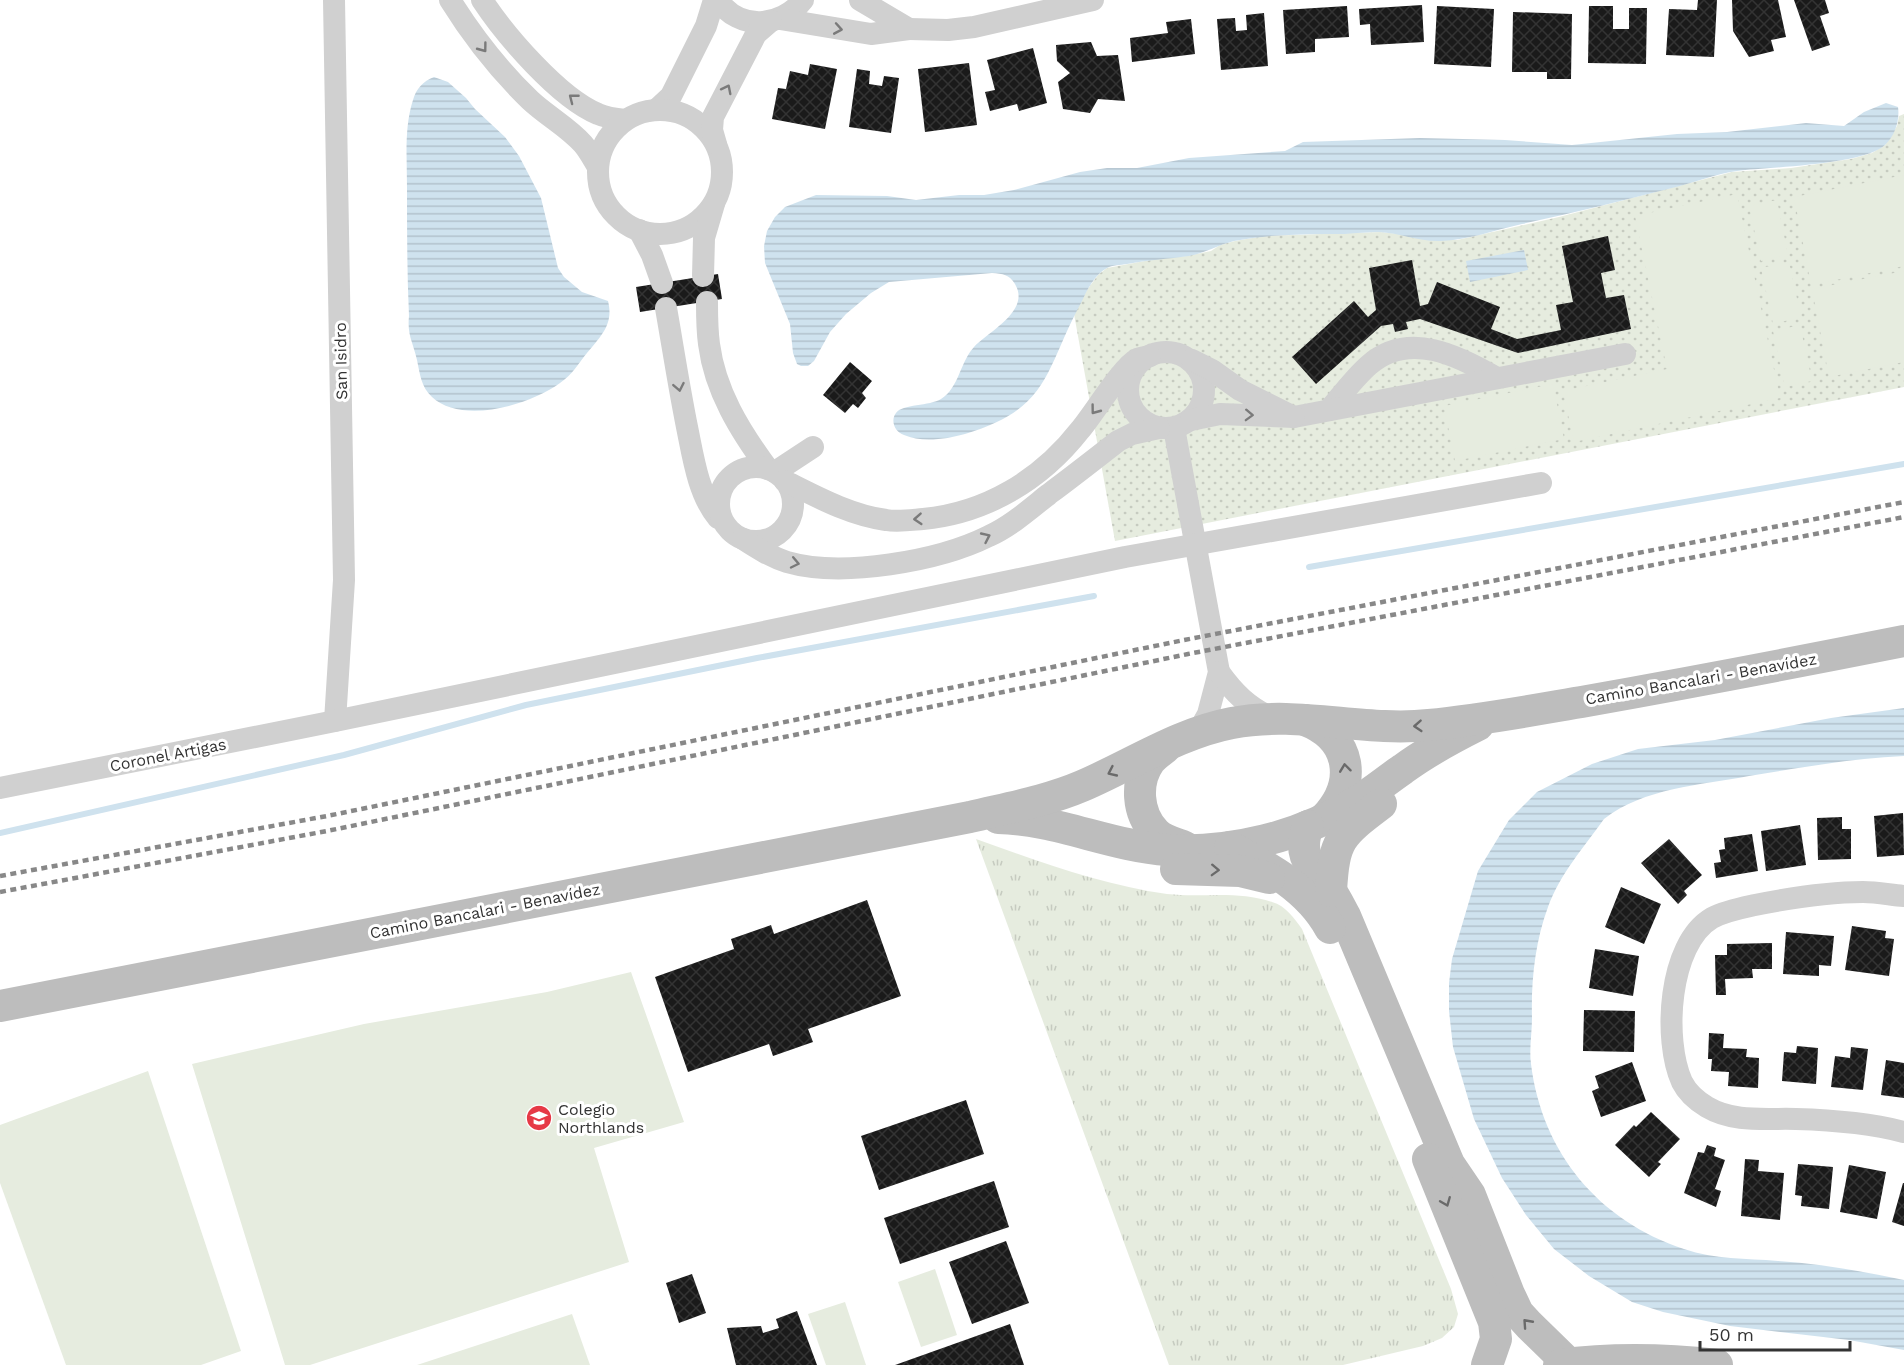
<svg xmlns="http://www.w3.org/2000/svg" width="1904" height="1365" viewBox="0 0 1904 1365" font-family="'Work Sans',sans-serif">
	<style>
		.grass { fill: url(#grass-tufts) }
		.park { fill: url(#park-dots) }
		.pitch { fill: #e6ecdf }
		.water { fill: url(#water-rules) }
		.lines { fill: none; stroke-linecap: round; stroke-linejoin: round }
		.stream { stroke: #cfe2ee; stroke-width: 6 }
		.building { fill: url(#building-cross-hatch) }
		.street { stroke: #d0d0d0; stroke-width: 22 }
		.secondary { stroke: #bdbdbd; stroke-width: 32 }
		.rail { stroke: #888; stroke-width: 4.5; stroke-dasharray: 6 4.5; stroke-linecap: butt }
		.oneway { stroke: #7a7a7a }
		.oneway2 { stroke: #6a6a6a }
		.labels { text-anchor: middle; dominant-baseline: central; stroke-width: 6; stroke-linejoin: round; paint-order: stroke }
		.street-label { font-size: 16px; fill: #333; stroke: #fff }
		.poi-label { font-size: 16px; fill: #333; stroke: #fff; text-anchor: start }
	</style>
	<defs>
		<pattern id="grass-tufts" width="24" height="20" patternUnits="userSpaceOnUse" patternTransform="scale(1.5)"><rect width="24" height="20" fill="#e6ecdf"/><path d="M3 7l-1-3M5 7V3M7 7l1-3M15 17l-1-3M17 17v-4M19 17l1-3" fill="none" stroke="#c6cbc0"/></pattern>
		<pattern id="park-dots" width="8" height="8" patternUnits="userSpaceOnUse" patternTransform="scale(1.5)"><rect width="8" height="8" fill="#e6ecdf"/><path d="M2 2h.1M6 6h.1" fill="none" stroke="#c6cbc0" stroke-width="1.8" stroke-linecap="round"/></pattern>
		<pattern id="water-rules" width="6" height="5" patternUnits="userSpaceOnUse" patternTransform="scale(1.5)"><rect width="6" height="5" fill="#cfe2ee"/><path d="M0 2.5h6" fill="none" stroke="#b2c2cd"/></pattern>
		<pattern id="building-cross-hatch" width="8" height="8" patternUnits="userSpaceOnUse" patternTransform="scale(1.5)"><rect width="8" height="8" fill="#1a1a1a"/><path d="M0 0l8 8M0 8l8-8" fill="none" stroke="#333"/></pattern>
	</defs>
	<rect width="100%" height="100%" fill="#fff"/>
	<path class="grass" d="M976 839C1038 861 1102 885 1167 894 1203 898 1237 890 1272 902 1286 906 1294 918 1302 929L1451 1289 1458 1314 1454 1327 1442 1338 1423 1346 1343 1365H1169Z"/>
	<path class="park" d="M1904 114V387L1115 541 1074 314 1087 290 1098 275 1107 268 1161 258 1187 256 1211 251 1220 245 1235 241 1264 236 1380 232 1457 240 1559 217 1732 172 1791 168 1851 159 1872 153 1885 145 1897 126 1899 116Z"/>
	<g class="pitch">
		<path d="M1904 175V266L1811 285 1794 197Z"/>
		<path d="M1737 194 1780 398 1574 442 1563 391 1667 369 1635 216Z"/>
		<path d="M1777 200 1788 255 1761 261 1749 206Z"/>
		<path d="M1789 262 1801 317 1773 324 1761 268Z"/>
		<path d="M1904 271V362L1829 377 1812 289Z"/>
		<path d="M1800 325 1812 381 1785 387 1773 331Z"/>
		<path d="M1553 384 1564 439 1455 461 1444 406Z"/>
		<path d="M631 972 684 1122 594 1148 629 1262 310 1365H285L192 1064 364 1024 547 992Z"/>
		<path d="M148 1071 241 1351 201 1365H66L0 1183V1125Z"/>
		<path d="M935 1269 957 1335 921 1347 898 1282Z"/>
		<path d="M845 1302 866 1365H826L808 1314Z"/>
		<path d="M572 1314 590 1365H417Z"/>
	</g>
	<g class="water">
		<path d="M434 77 448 82 466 98 475 109 505 137 519 156 541 198 558 268 564 277 582 292 608 301C614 324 601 336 587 353 578 364 572 375 560 383 530 405 462 425 432 397 421 387 420 374 417 360 413 342 407 335 409 316 407 273 407 230 407 187 407 158 404 128 413 100 416 89 423 81 434 77Z"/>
		<path d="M1886 103 1898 107C1900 120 1895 136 1885 145 1864 165 1768 167 1737 171 1716 174 1696 182 1676 187 1625 200 1574 213 1522 224 1495 230 1468 240 1441 241 1420 242 1400 233 1379 232 1368 232 1356 233 1345 234 1308 234 1270 234 1234 241 1218 245 1205 253 1189 256 1168 259 1147 260 1127 264 1121 265 1112 265 1107 268 1095 274 1087 290 1082 301 1044 370 1052 408 965 434 947 439 922 443 904 435 895 432 890 421 896 413 902 404 930 406 941 399 959 388 960 362 974 347 989 331 1031 311 1015 284 1009 274 1003 274 992 273L889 282 871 293 846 314 830 332 814 361 808 366H801L797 364 793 353 790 324 765 263 764 246 767 231 775 217 785 207 816 195 887 196 916 200 959 195H984L1014 190 1080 172 1107 168H1137L1189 158 1285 151 1303 142 1420 138 1505 140 1572 145 1677 134 1727 132 1806 123 1844 126 1864 112Z"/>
		<path d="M1524 250 1528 270 1470 282 1466 261Z"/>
		<path d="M1904 708V756C1852 758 1800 768 1749 776 1700 785 1644 788 1604 819 1584 847 1560 874 1548 907 1535 942 1531 981 1532 1018 1532 1033 1529 1049 1531 1064 1542 1153 1599 1221 1684 1249 1715 1260 1746 1258 1778 1261 1821 1264 1862 1271 1904 1280V1350L1849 1340 1730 1326 1663 1312 1632 1302 1589 1276 1554 1249 1526 1215 1502 1178 1474 1119 1453 1047 1449 1011V983L1452 959 1478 871 1509 820 1537 792 1592 764 1638 749 1715 740 1831 718Z"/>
	</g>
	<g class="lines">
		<g class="stream">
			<path d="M1309 567 1904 464"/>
			<path d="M0 833 344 755 526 705 757 658 1094 596"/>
		</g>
	</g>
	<g class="building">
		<path d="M1698 0H1717L1714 57 1666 55 1669 9 1697 10Z"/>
		<path d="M1732 0H1778L1786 37 1771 40 1774 51 1749 57 1733 31Z"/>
		<path d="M1794 0H1825L1829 13 1820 16 1830 45 1812 51Z"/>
		<path d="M1422 5 1424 42 1371 45 1370 24 1360 25 1359 9Z"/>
		<path d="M1347 6 1349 37 1315 39V52L1286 54 1283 10Z"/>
		<path d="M1437 6 1494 9 1491 67 1434 64Z"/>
		<path d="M1589 6H1613V29H1629V8H1647L1646 64 1588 63Z"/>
		<path d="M1513 12 1572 14 1571 79H1547V72H1512Z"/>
		<path d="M1264 13 1268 66 1221 70 1217 19 1235 18 1236 31 1247 30 1246 15Z"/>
		<path d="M1191 19 1195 54 1132 62 1130 38 1168 33 1166 22Z"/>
		<path d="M1091 42 1097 56 1118 55 1125 101 1098 99 1090 113 1063 109 1058 82 1070 73 1057 61 1056 45Z"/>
		<path d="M1033 48 1047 103 1019 111 1017 104 990 111 985 92 995 90 987 60Z"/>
		<path d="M969 63 977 125 925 132 918 69Z"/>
		<path d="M810 64 837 69 825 129 772 119 778 88 786 89 790 71 808 75Z"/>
		<path d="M857 69 870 71 869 84 882 86 884 76 899 78 891 133 849 127Z"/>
		<path d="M1608 236 1615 270 1601 273 1606 298 1624 295 1631 329 1518 353 1420 319 1406 322 1408 329 1395 332 1393 324 1381 326 1316 384 1292 357 1354 301 1368 317 1376 310 1369 268 1412 260 1420 306 1428 304 1437 282 1500 307 1491 329 1517 339 1561 330 1556 305 1573 302 1562 246Z"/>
		<path d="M718 274 722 299 640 312 636 287Z"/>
		<path d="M850 362 872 381 862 393 866 398 858 408 853 404 845 413 823 395Z"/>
		<path d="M1903 813 1904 855 1877 857 1874 816Z"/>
		<path d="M1842 817V829H1851V859L1818 860 1817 818Z"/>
		<path d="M1800 825 1806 865 1766 871 1761 831Z"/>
		<path d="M1752 834 1758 871 1716 878 1714 863 1721 862 1719 850 1725 849 1724 838Z"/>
		<path d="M1669 839 1702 875 1684 891 1687 895 1678 904 1641 863Z"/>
		<path d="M1621 887 1661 904 1644 944 1605 927Z"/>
		<path d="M867 900 901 996 808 1029 813 1042 773 1056 769 1044 688 1072 655 977 734 949 731 939 771 925 774 934Z"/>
		<path d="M1852 926 1886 931 1885 938 1894 939 1889 976 1845 970Z"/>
		<path d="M1786 932 1834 936 1831 966 1819 965V976L1783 974Z"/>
		<path d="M1772 943V969H1752L1753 978 1725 979 1726 995H1716L1715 955H1727V944Z"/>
		<path d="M1595 949 1639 956 1633 996 1589 988Z"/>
		<path d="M1584 1010 1635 1011 1634 1052 1583 1051Z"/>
		<path d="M1709 1033 1724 1034 1723 1048 1747 1049 1746 1057 1759 1058 1758 1088 1728 1086 1729 1072 1711 1071 1712 1059H1708Z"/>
		<path d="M1797 1046 1818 1048 1816 1084 1782 1081 1784 1052 1796 1053Z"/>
		<path d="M1851 1047 1868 1049 1863 1090 1831 1087 1835 1056 1850 1058Z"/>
		<path d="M1886 1060 1904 1063V1098L1881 1095Z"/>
		<path d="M1632 1062 1646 1101 1601 1117 1592 1091 1599 1088 1595 1076Z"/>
		<path d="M966 1100 984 1154 879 1190 861 1136Z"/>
		<path d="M1651 1112 1680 1139 1658 1162 1661 1164 1649 1177 1615 1145 1634 1125 1636 1127Z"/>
		<path d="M1707 1145 1716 1148 1714 1156 1725 1160 1715 1189 1721 1191 1716 1207 1684 1193 1698 1152 1704 1153Z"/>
		<path d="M1745 1159 1759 1160 1758 1171 1784 1173 1780 1220 1741 1216Z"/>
		<path d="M1798 1164 1833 1167 1829 1209 1801 1206 1802 1196 1795 1195Z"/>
		<path d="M1849 1165 1886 1172 1877 1219 1840 1212Z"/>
		<path d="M994 1181 1009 1227 900 1264 884 1218Z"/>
		<path d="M1903 1183H1904V1226L1892 1222Z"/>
		<path d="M1006 1241 1029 1303 972 1324 949 1262Z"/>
		<path d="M692 1274 706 1313 679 1323 666 1283Z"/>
		<path d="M797 1311 817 1365H736L727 1328 761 1326 763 1333 779 1328 776 1319Z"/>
		<path d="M1010 1324 1024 1365H895Z"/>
	</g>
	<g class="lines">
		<g class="street">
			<path d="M334 0 344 580 335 721"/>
			<path d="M450 0C473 37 499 70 530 100 547 116 568 127 583 144 589 151 593 159 598 167"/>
			<path d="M482 0C505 35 559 98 598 114 607 118 616 119 625 120"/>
			<path d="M718 0C739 31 781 28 803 0"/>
			<path d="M780 19 871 34 909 29 860 0"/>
			<path d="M909 29 948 30 974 27 1093 0"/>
			<path d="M656 110 671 96 706 26 714 0"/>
			<circle cx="660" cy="172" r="62"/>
			<path d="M716 144 712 130 713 117 756 34 771 21"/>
			<path d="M639 230 652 255 662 283"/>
			<path d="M703 276 704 238 714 204"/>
			<path d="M707 302C707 316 707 330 709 344 715 391 740 431 768 469"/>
			<path d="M666 308C673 348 679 387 687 427 693 456 698 494 718 518"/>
			<circle cx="1166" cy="390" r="38"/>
			<path d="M1329 410C1342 395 1354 378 1369 365 1409 330 1459 356 1497 378"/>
			<path d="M1294 417 1625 354"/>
			<path d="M1191 420 1220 414 1294 417 1240 390 1212 370 1192 360"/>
			<path d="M1174 428 1219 672 1208 714 1198 732"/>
			<circle cx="756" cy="504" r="37"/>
			<path d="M775 472 813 447"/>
			<path d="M785 481C817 497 850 515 886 520 898 522 911 520 923 519 986 513 1041 480 1080 430 1093 415 1122 367 1137 359 1141 357 1146 357 1150 356"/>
			<path d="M743 539C757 548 771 557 787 562 842 578 939 561 989 536 1011 526 1030 509 1049 494 1072 477 1095 459 1118 441L1132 434 1159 428"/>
			<path d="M1219 672C1234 693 1248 707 1272 718"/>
			<path d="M0 788 335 721 1125 557 1541 483"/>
			<path d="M1904 896C1891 895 1877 892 1863 892 1827 892 1790 898 1755 905 1741 908 1725 911 1712 918 1668 944 1663 1040 1682 1082 1687 1092 1697 1101 1707 1107 1734 1123 1766 1118 1796 1119 1831 1120 1870 1123 1904 1132"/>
		</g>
		<g class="secondary">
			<path d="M1305 720C1352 738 1358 783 1325 818"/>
			<path d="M1165 748C1160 752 1154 756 1150 761 1135 782 1137 813 1155 832 1162 840 1175 843 1185 847"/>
			<path d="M998 818C1056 819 1110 846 1168 850 1232 853 1299 837 1355 803 1371 793 1387 780 1403 769 1426 752 1452 738 1478 725"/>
			<path d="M1308 826C1296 858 1313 867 1330 890 1336 898 1340 907 1345 916L1449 1164 1470 1195 1509 1294 1518 1313 1529 1325 1569 1364"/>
			<path d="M1230 847C1268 867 1309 889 1330 928"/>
			<path d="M1176 869 1240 871 1269 878"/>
			<path d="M1331 891C1334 839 1340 835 1381 804"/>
			<path d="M0 1006 970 817C1007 808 1047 801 1082 786 1131 765 1179 733 1232 723 1298 710 1363 732 1429 725 1482 720 1534 710 1587 701 1693 682 1798 662 1904 641"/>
			<path d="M1428 1159 1494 1322 1496 1339 1487 1365"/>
			<path d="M1559 1365C1611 1358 1665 1359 1717 1365"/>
		</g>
		<g class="rail">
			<path d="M0 876 327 816 1184 640 1904 502"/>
			<path d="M0 892 327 831 1188 654 1904 517"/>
		</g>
	</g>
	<defs><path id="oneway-chevron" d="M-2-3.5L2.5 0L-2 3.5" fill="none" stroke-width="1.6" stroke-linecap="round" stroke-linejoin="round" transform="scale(1.5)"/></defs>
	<g class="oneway">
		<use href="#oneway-chevron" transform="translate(838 29) rotate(10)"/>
		<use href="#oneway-chevron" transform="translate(483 48) rotate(53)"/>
		<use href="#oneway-chevron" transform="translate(727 89) rotate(-63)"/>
		<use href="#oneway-chevron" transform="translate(573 98) rotate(-142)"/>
		<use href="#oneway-chevron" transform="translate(679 387) rotate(79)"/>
		<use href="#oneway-chevron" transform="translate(1095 410) rotate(127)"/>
		<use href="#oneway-chevron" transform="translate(1249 415) rotate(2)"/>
		<use href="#oneway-chevron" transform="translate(918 519) rotate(176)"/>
		<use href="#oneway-chevron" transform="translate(986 537) rotate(-25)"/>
		<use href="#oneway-chevron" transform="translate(795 563) rotate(12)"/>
	</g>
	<g class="oneway2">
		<use href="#oneway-chevron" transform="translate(1418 726) rotate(176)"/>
		<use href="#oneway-chevron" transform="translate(1345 768) rotate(-97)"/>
		<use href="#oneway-chevron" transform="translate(1112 772) rotate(155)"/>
		<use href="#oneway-chevron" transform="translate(1215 870) rotate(2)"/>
		<use href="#oneway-chevron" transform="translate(1446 1202) rotate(68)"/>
		<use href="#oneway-chevron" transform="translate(1527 1323) rotate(-132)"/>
	</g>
	<defs>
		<g id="school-disc" transform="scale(1.35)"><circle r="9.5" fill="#e63946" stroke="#fff"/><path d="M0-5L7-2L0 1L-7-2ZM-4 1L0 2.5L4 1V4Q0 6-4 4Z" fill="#fff"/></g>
	</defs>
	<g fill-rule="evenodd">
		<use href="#school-disc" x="539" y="1118"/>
	</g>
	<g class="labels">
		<g class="street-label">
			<text transform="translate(341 361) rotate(-91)">San Isidro</text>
			<text transform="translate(1701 679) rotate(-10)">Camino Bancalari - Benavídez</text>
			<text transform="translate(168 755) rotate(-11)">Coronel Artigas</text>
			<text transform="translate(485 911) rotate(-11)">Camino Bancalari - Benavídez</text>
		</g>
		<g class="poi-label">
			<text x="558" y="1109">Colegio<tspan x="558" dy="18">Northlands</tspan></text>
		</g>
	</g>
	<path d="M1700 1341v9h150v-9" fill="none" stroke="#333333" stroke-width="3"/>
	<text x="1709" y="1341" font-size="18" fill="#333333" stroke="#ffffff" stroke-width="4.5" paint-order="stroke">50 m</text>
</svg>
